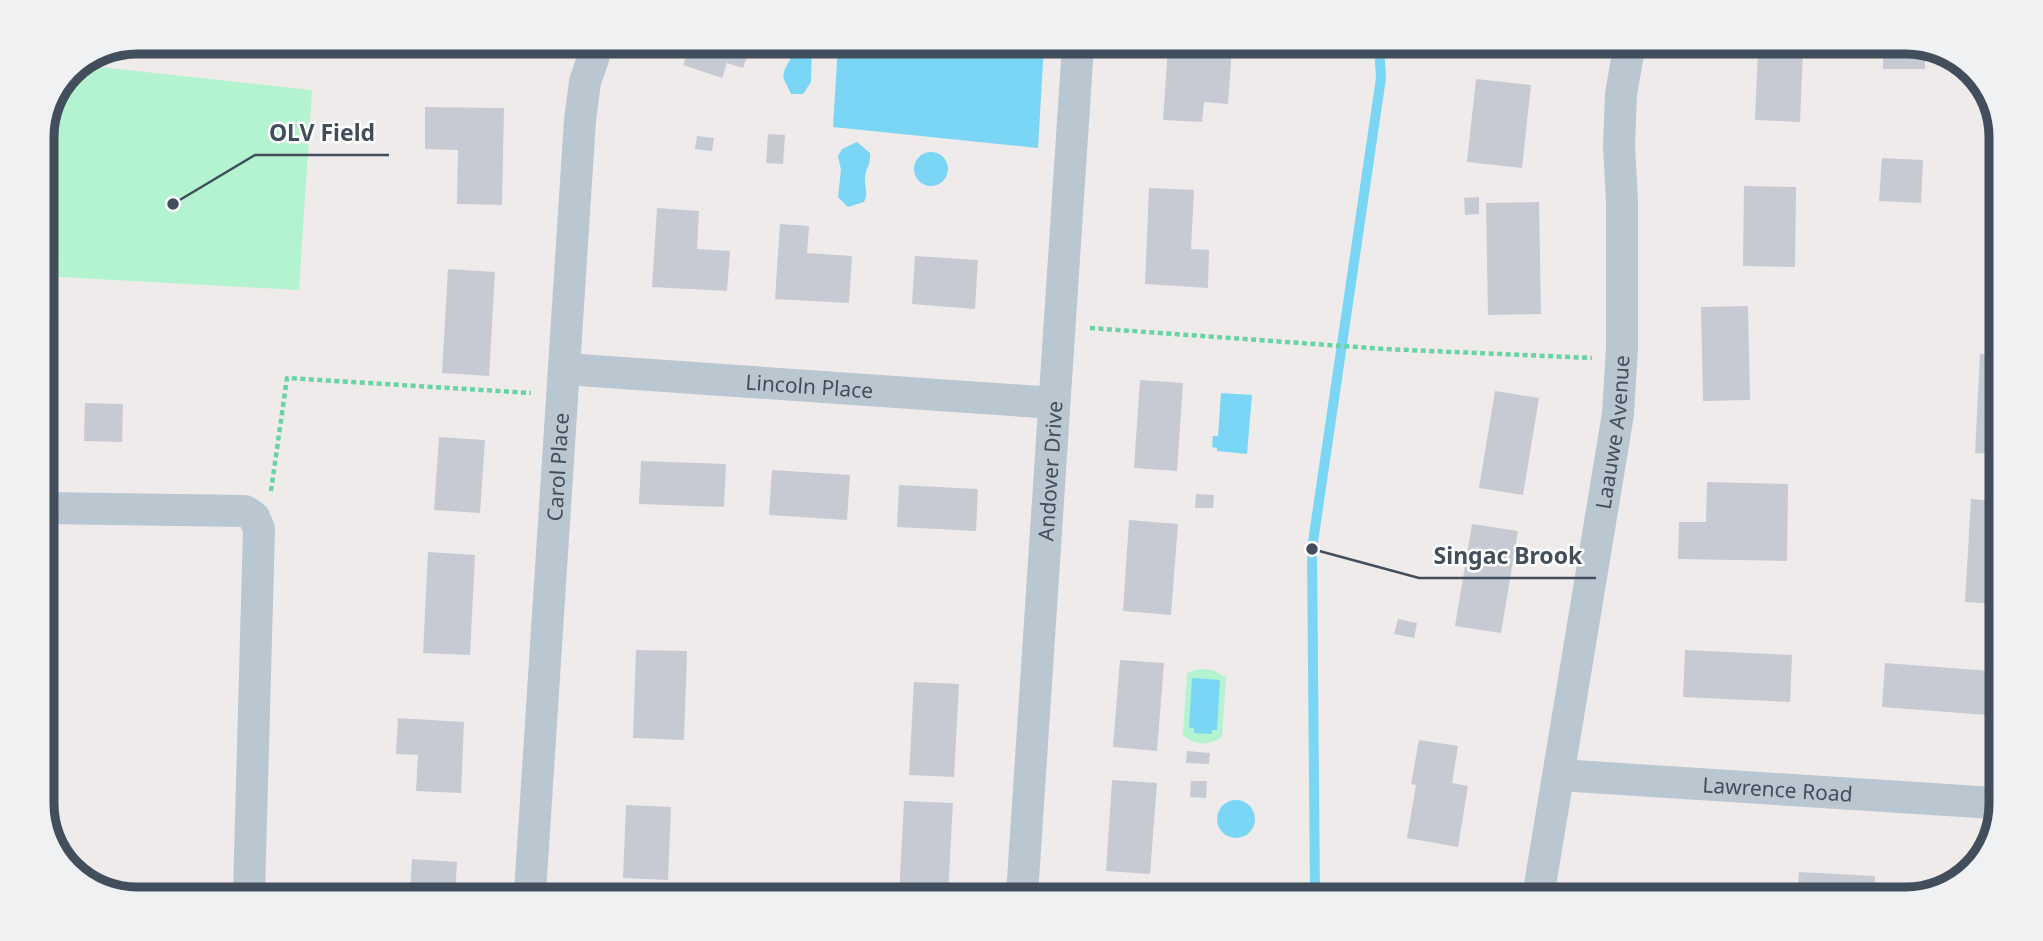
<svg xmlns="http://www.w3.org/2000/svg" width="2043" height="941" viewBox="0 0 2043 941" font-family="'Noto Sans',sans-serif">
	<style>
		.green { fill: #b3f3cf }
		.water { fill: #7bd6f5 }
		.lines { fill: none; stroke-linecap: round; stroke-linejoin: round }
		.stream { stroke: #7bd6f5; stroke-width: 10 }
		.building { fill: #c7cad3 }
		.path { stroke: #68d4a4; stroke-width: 4.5; stroke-dasharray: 5 3.5; stroke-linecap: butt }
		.minor { stroke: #bac6d0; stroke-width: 32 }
		.labels { text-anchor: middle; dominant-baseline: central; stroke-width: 5; stroke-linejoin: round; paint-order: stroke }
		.street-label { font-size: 21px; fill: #424e5b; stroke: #fff }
		.rim { fill: none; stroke: #424e5b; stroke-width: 9 }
		.leader { fill: none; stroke: #424e5b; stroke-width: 2.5 }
		.callout-dot { fill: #424e5b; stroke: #fff; stroke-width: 2.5 }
		.callout-label { font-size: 23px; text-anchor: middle; font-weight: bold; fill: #424e5b; stroke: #fff; stroke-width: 5; stroke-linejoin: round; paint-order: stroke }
	</style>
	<rect width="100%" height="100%" fill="#efebeb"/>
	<g class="green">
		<path d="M81 65 312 90 299 290 42 276V132L70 70Z"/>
		<path d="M1200 669 1212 670 1226 677 1222 737C1208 746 1196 746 1183 735L1187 673Z"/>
	</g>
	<g class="water">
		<path d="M787 45H812L811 82 803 94H791C785 78 778 79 790 60Z"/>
		<path d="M838 45 1044 46 1038 148 833 127Z"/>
		<path d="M857 142 870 153C871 164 866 168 865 177 864 188 869 192 864 202L848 207 838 197 841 170 838 156 842 149Z"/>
		<circle cx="931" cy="169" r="17"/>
		<path d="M1221 393 1252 395 1247 454 1217 451V448L1212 447 1213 436H1218Z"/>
		<path d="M1192 678 1220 680 1217 730H1212V734L1194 733V728H1189Z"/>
		<circle cx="1236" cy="819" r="19"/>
	</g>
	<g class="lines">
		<path class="stream" d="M1315 897 1312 549 1381 78 1379 47"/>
	</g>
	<g class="building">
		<path d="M690 44H734L752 45 743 68 727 63 722 78 683 65Z"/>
		<path d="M1168 46 1232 47 1228 104 1204 102 1202 122 1163 120Z"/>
		<path d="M1758 49 1803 50 1800 122 1755 120Z"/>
		<rect x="1883" y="49" width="42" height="20"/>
		<path d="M1476 79 1531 85 1522 168 1467 162Z"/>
		<path d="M425 107 504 108 502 205 457 204 458 150 425 149Z"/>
		<path d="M768 134 785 135 783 164 766 163Z"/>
		<path d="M697 136 714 138 712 151 695 149Z"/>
		<path d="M1882 158 1923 160 1921 203 1879 201Z"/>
		<path d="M1744 186 1796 187 1795 267 1743 266Z"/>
		<path d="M1149 188 1194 190 1191 249 1209 250 1208 288 1145 284Z"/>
		<path d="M1479 197V214L1465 215 1464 198Z"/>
		<path d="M1539 202 1541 314 1488 315 1486 203Z"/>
		<path d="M657 208 699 211 697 249 730 251 727 291 652 287Z"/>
		<path d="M780 224 809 226 807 253 852 256 849 303 775 299Z"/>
		<path d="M915 256 978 260 975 309 912 304Z"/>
		<path d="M448 269 495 272 489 376 442 373Z"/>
		<path d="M1748 306 1750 400 1703 401 1701 307Z"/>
		<path d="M42 322 55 323 54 357 42 356Z"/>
		<path d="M1980 354 1999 355 1998 454 1975 453Z"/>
		<path d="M1140 380 1183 383 1177 471 1134 468Z"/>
		<path d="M1495 391 1539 398 1523 495 1479 488Z"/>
		<path d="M85 403 123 404 122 442 84 441Z"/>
		<path d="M439 437 485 440 480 513 434 510Z"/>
		<path d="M641 461 726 464 724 507 639 504Z"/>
		<path d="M772 470 850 475 847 520 769 515Z"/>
		<path d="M1707 482 1788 484 1787 561 1678 559 1679 522H1706Z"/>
		<path d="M899 485 978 489 976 531 897 527Z"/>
		<path d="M1196 494 1214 495 1213 508H1195Z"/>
		<path d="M1971 499 1997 501 1996 604 1965 602Z"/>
		<path d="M1129 520 1178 524 1171 615 1123 611Z"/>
		<path d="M1472 524 1518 531 1501 633 1455 626Z"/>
		<path d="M428 552 475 555 470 655 423 653Z"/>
		<path d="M1398 619 1417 623 1414 638 1394 634Z"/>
		<path d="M636 650 687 651 684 740 633 738Z"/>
		<path d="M1685 650 1792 655 1790 702 1683 697Z"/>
		<path d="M1120 660 1164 663 1157 751 1113 747Z"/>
		<path d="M1885 663 1991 671 1987 715 1882 707Z"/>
		<path d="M914 682 959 684 954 777 909 775Z"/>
		<path d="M398 718 464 722 461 793 416 791 418 755 396 754Z"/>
		<path d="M1419 740 1458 746 1452 783 1468 786 1458 847 1407 838 1416 785 1411 784Z"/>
		<path d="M1187 751 1210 753 1209 764 1186 763Z"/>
		<path d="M1112 780 1157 783 1150 874 1106 871Z"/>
		<path d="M1191 781H1207L1206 798 1190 797Z"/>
		<path d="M904 801 953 803 948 895H899Z"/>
		<path d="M626 805 671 807 668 880 623 878Z"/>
		<path d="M412 859 457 862 455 893H410Z"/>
		<path d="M1799 872 1875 876 1874 899H1797Z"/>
		<path d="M1943 879 1961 880 1943 888Z"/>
	</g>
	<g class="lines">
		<g class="path">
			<path d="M1090 328 1385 349 1592 358"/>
			<path d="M271 491 287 378 531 393"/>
		</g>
		<g class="minor">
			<path id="s1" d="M565 369 1054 403"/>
			<path d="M42 508 245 511 254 517 259 529 249 892"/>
			<path id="s2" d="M1559 775 1994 803"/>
			<path id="s3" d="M530 893 580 120 585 82 598 44"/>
			<path id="s4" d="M1022 895 1078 46"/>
			<path id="s5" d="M1538 897 1618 414 1622 348V202L1619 145 1621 94 1629 48"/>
		</g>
	</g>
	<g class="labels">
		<g class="street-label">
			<text stroke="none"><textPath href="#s1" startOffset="245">Lincoln Place</textPath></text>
			<text stroke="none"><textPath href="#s5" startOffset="471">Laauwe Avenue</textPath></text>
			<text stroke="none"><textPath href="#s3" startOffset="427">Carol Place</textPath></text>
			<text stroke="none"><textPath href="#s4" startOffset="425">Andover Drive</textPath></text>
			<text stroke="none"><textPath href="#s2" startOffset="219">Lawrence Road</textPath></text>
		</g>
	</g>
	<path d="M0 0H2043V941H0ZM137 54H1906A83 83 0 0 1 1989 137V804A83 83 0 0 1 1906 887H137A83 83 0 0 1 54 804V137A83 83 0 0 1 137 54Z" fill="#f0f1f2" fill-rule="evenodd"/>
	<path class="rim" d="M137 54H1906A83 83 0 0 1 1989 137V804A83 83 0 0 1 1906 887H137A83 83 0 0 1 54 804V137A83 83 0 0 1 137 54Z"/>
	<path class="leader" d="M173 204L255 155H389M1312 549L1419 578H1596"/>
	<g class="callout-dot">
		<circle cx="173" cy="204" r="7"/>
		<circle cx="1312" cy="549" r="7"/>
	</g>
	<g class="callout-label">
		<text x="322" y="141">OLV Field</text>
		<text x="1508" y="564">Singac Brook</text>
	</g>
</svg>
